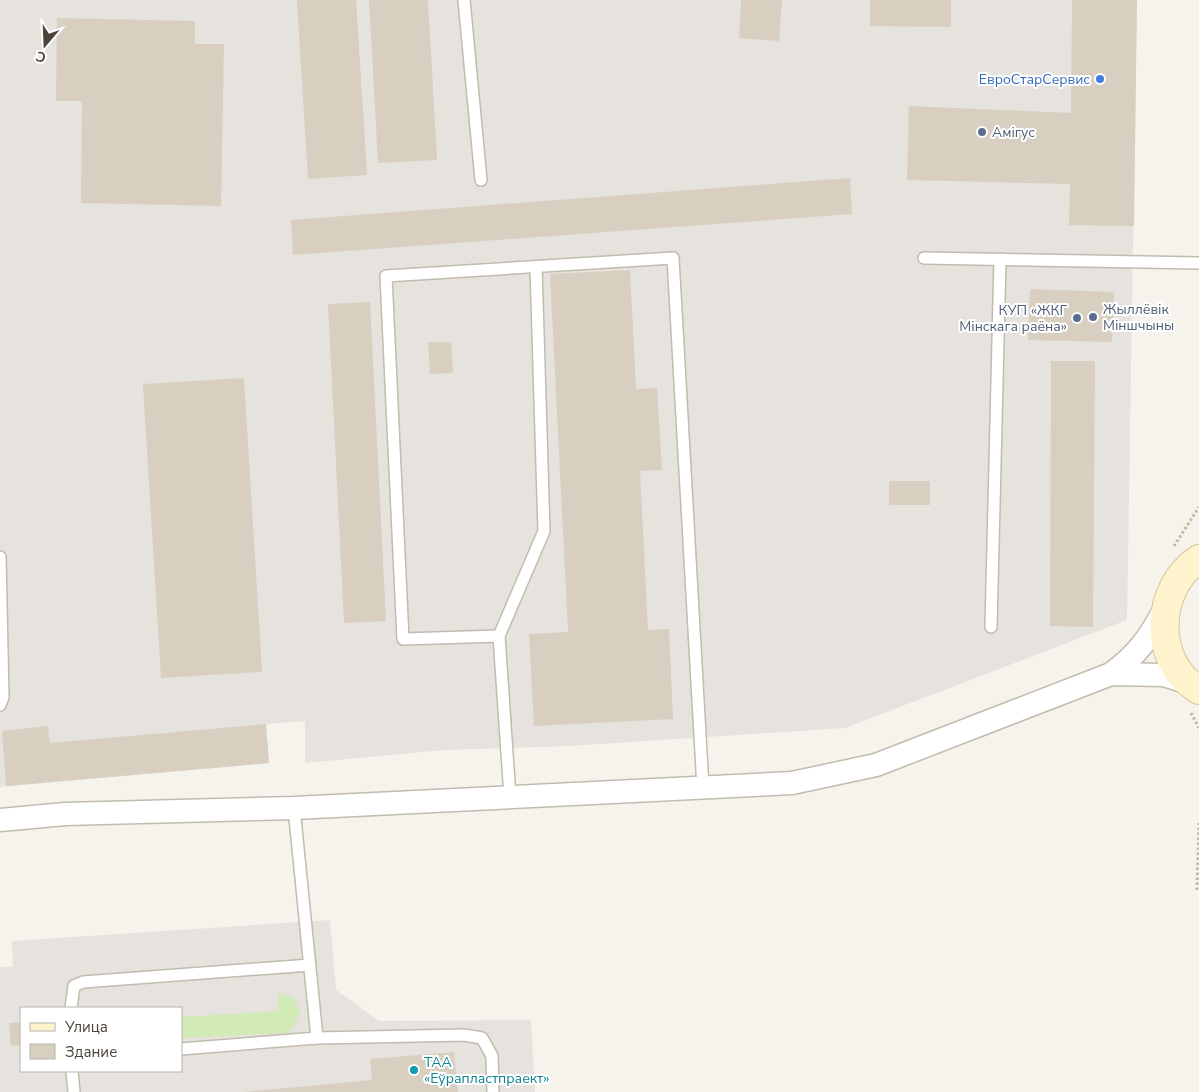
<svg xmlns="http://www.w3.org/2000/svg" width="1199" height="1092" viewBox="0 0 1199 1092" font-family="'Nunito Sans',sans-serif">
	<style>
		.industrial { fill: #e6e2dd; fill-rule: evenodd }
		.green { fill: #d2eab5 }
		.building { fill: #d8cfc1 }
		.lines { fill: none; stroke-linecap: round; stroke-linejoin: round }
		.service-casing { stroke: #c2bbae; stroke-width: 14 }
		.minor-casing { stroke: #c2bbae; stroke-width: 25 }
		.secondary-casing { stroke: #d6c79b; stroke-width: 30 }
		.path { stroke: #c4b79f; stroke-width: 3; stroke-dasharray: 2.5 2.5; stroke-linecap: butt }
		.service { stroke: #fff; stroke-width: 11 }
		.minor { stroke: #fff; stroke-width: 22 }
		.secondary { stroke: #fff3cd; stroke-width: 28 }
		.shop-dot { fill: #3f7fe0; stroke: #fff; stroke-width: 2 }
		.service-dot { fill: #5c6f8a; stroke: #fff; stroke-width: 2 }
		.culture-dot { fill: #0f9aa8; stroke: #fff; stroke-width: 2 }
		.labels { text-anchor: middle; dominant-baseline: central; stroke-width: 4; stroke-linejoin: round; paint-order: stroke }
		.shop-label { font-size: 14px; fill: #366cbe; stroke: #fff; text-anchor: end }
		.service-label { font-size: 14px; fill: #4e5e75; stroke: #fff; text-anchor: start }
		.culture-label { font-size: 14px; fill: #0d838f; stroke: #fff; text-anchor: start }
	</style>
	<rect width="100%" height="100%" fill="#f6f3ec"/>
	<g class="industrial">
		<path d="M0 0H1137L1127 620 845 728 570 746 444 750 305 763V721L266 724 269 763 0 787Z"/>
		<path d="M330 920 336 990 379 1021 531 1020 535 1092H0V967H13L12 941ZM21 1008H181V1071H21Z"/>
	</g>
	<path class="green" d="M279 993 294 998 300 1011 295 1025 289 1033 181 1038V1017L278 1011Z"/>
	<g class="building">
		<path d="M297 0H356L367 175 308 179Z"/>
		<path d="M369 0H428L437 160 378 163Z"/>
		<path d="M741 0H782L779 41 739 38Z"/>
		<path d="M870 0H951V27L870 26Z"/>
		<path d="M1072 0H1137L1134 226 1069 225 1070 184 907 180 909 106 1071 113Z"/>
		<path d="M57 18 195 21V44H224L221 206 81 203 82 101H56Z"/>
		<path d="M850 178 852 214 293 255 291 220Z"/>
		<path d="M630 270 636 389 657 388 662 470 640 471 648 630 669 629 673 719 534 726 529 634 568 632 550 274Z"/>
		<path d="M1030 289 1114 292 1112 342 1028 340Z"/>
		<path d="M370 302 386 621 344 623 328 304Z"/>
		<path d="M428 342H451L453 373 430 374Z"/>
		<path d="M1051 361H1095L1093 627 1050 626Z"/>
		<path d="M244 378 262 672 161 678 143 384Z"/>
		<rect x="889" y="481" width="41" height="24"/>
		<path d="M266 724 269 763 6 786 2 731 48 726 50 743Z"/>
		<path d="M21 1022V1045L11 1046 9 1023Z"/>
		<path d="M454 1052 458 1092H244L372 1080 370 1059Z"/>
	</g>
	<g class="lines">
		<g class="service-casing">
			<g id="service">
				<path d="M464 0 481 180"/>
				<path d="M924 258 1199 263"/>
				<path d="M0 557 3 697 0 705"/>
				<path d="M991 627 1000 259"/>
				<path d="M499 636 544 531 536 267"/>
				<path d="M510 797 499 636 403 639 386 276 673 258 703 788"/>
				<path d="M71 1008 74 986 83 982 310 965"/>
				<path d="M317 1038 464 1035 482 1038 492 1056 493 1092"/>
				<path d="M181 1049 317 1038 294 808"/>
				<path d="M72 1071 74 1092"/>
			</g>
		</g>
		<g class="minor-casing">
			<g id="minor">
				<path d="M1111 674C1137 655 1151 636 1165 608"/>
				<path d="M0 820 65 814 294 808 792 783 876 765 1111 674 1164 675 1189 683"/>
			</g>
		</g>
		<g class="secondary-casing">
			<path id="secondary" d="M1199 559C1155 587 1151 662 1199 690"/>
		</g>
		<g class="path">
			<path d="M1174 546 1199 507"/>
			<path d="M1191 713 1199 728"/>
			<path d="M1197 890 1199 823"/>
		</g>
		<use href="#service" class="service"/>
		<use href="#minor" class="minor"/>
		<use href="#secondary" class="secondary"/>
	</g>
	<circle class="shop-dot" cx="1100" cy="79" r="5"/>
	<g class="service-dot">
		<circle cx="982" cy="132" r="5"/>
		<circle cx="1093" cy="317" r="5"/>
		<circle cx="1077" cy="318" r="5"/>
	</g>
	<circle class="culture-dot" cx="414" cy="1070" r="5"/>
	<g class="labels">
		<g class="shop-label">
			<text x="1090" y="79">ЕвроСтарСервис</text>
		</g>
		<g class="service-label">
			<text x="992" y="132">Амігус</text>
			<text x="1103" y="309">Жыллёвік<tspan x="1103" dy="16">Міншчыны</tspan></text>
			<text x="1067" y="310" text-anchor="end">КУП «ЖКГ<tspan x="1067" dy="16">Мінскага раёна»</tspan></text>
		</g>
		<g class="culture-label">
			<text x="424" y="1062">ТАА<tspan x="424" dy="16">«Еўрапластпраект»</tspan></text>
		</g>
	</g>
	<rect x="20" y="1007" width="162" height="65" fill="#ffffff" stroke="#b7b4b0"/>
	<rect x="30" y="1023" width="25" height="8" fill="#fff3cd" stroke="#b7b4b0"/>
	<text x="65" y="1032" font-size="15" fill="#4b4439">Улица</text>
	<rect x="30" y="1044" width="25" height="15" fill="#d8cfc1" stroke="#b7b4b0"/>
	<text x="65" y="1057" font-size="15" fill="#4b4439">Здание</text>
	<g transform="translate(45 45) rotate(199)" stroke="#ffffff" stroke-width="4" paint-order="stroke">
	<path d="M0-4L9 19L0 12L-9 19Z" fill="#4b4439"/>
	<text y="-8" font-size="14" font-weight="bold" text-anchor="middle" fill="#4b4439">С</text>
	</g>
</svg>
